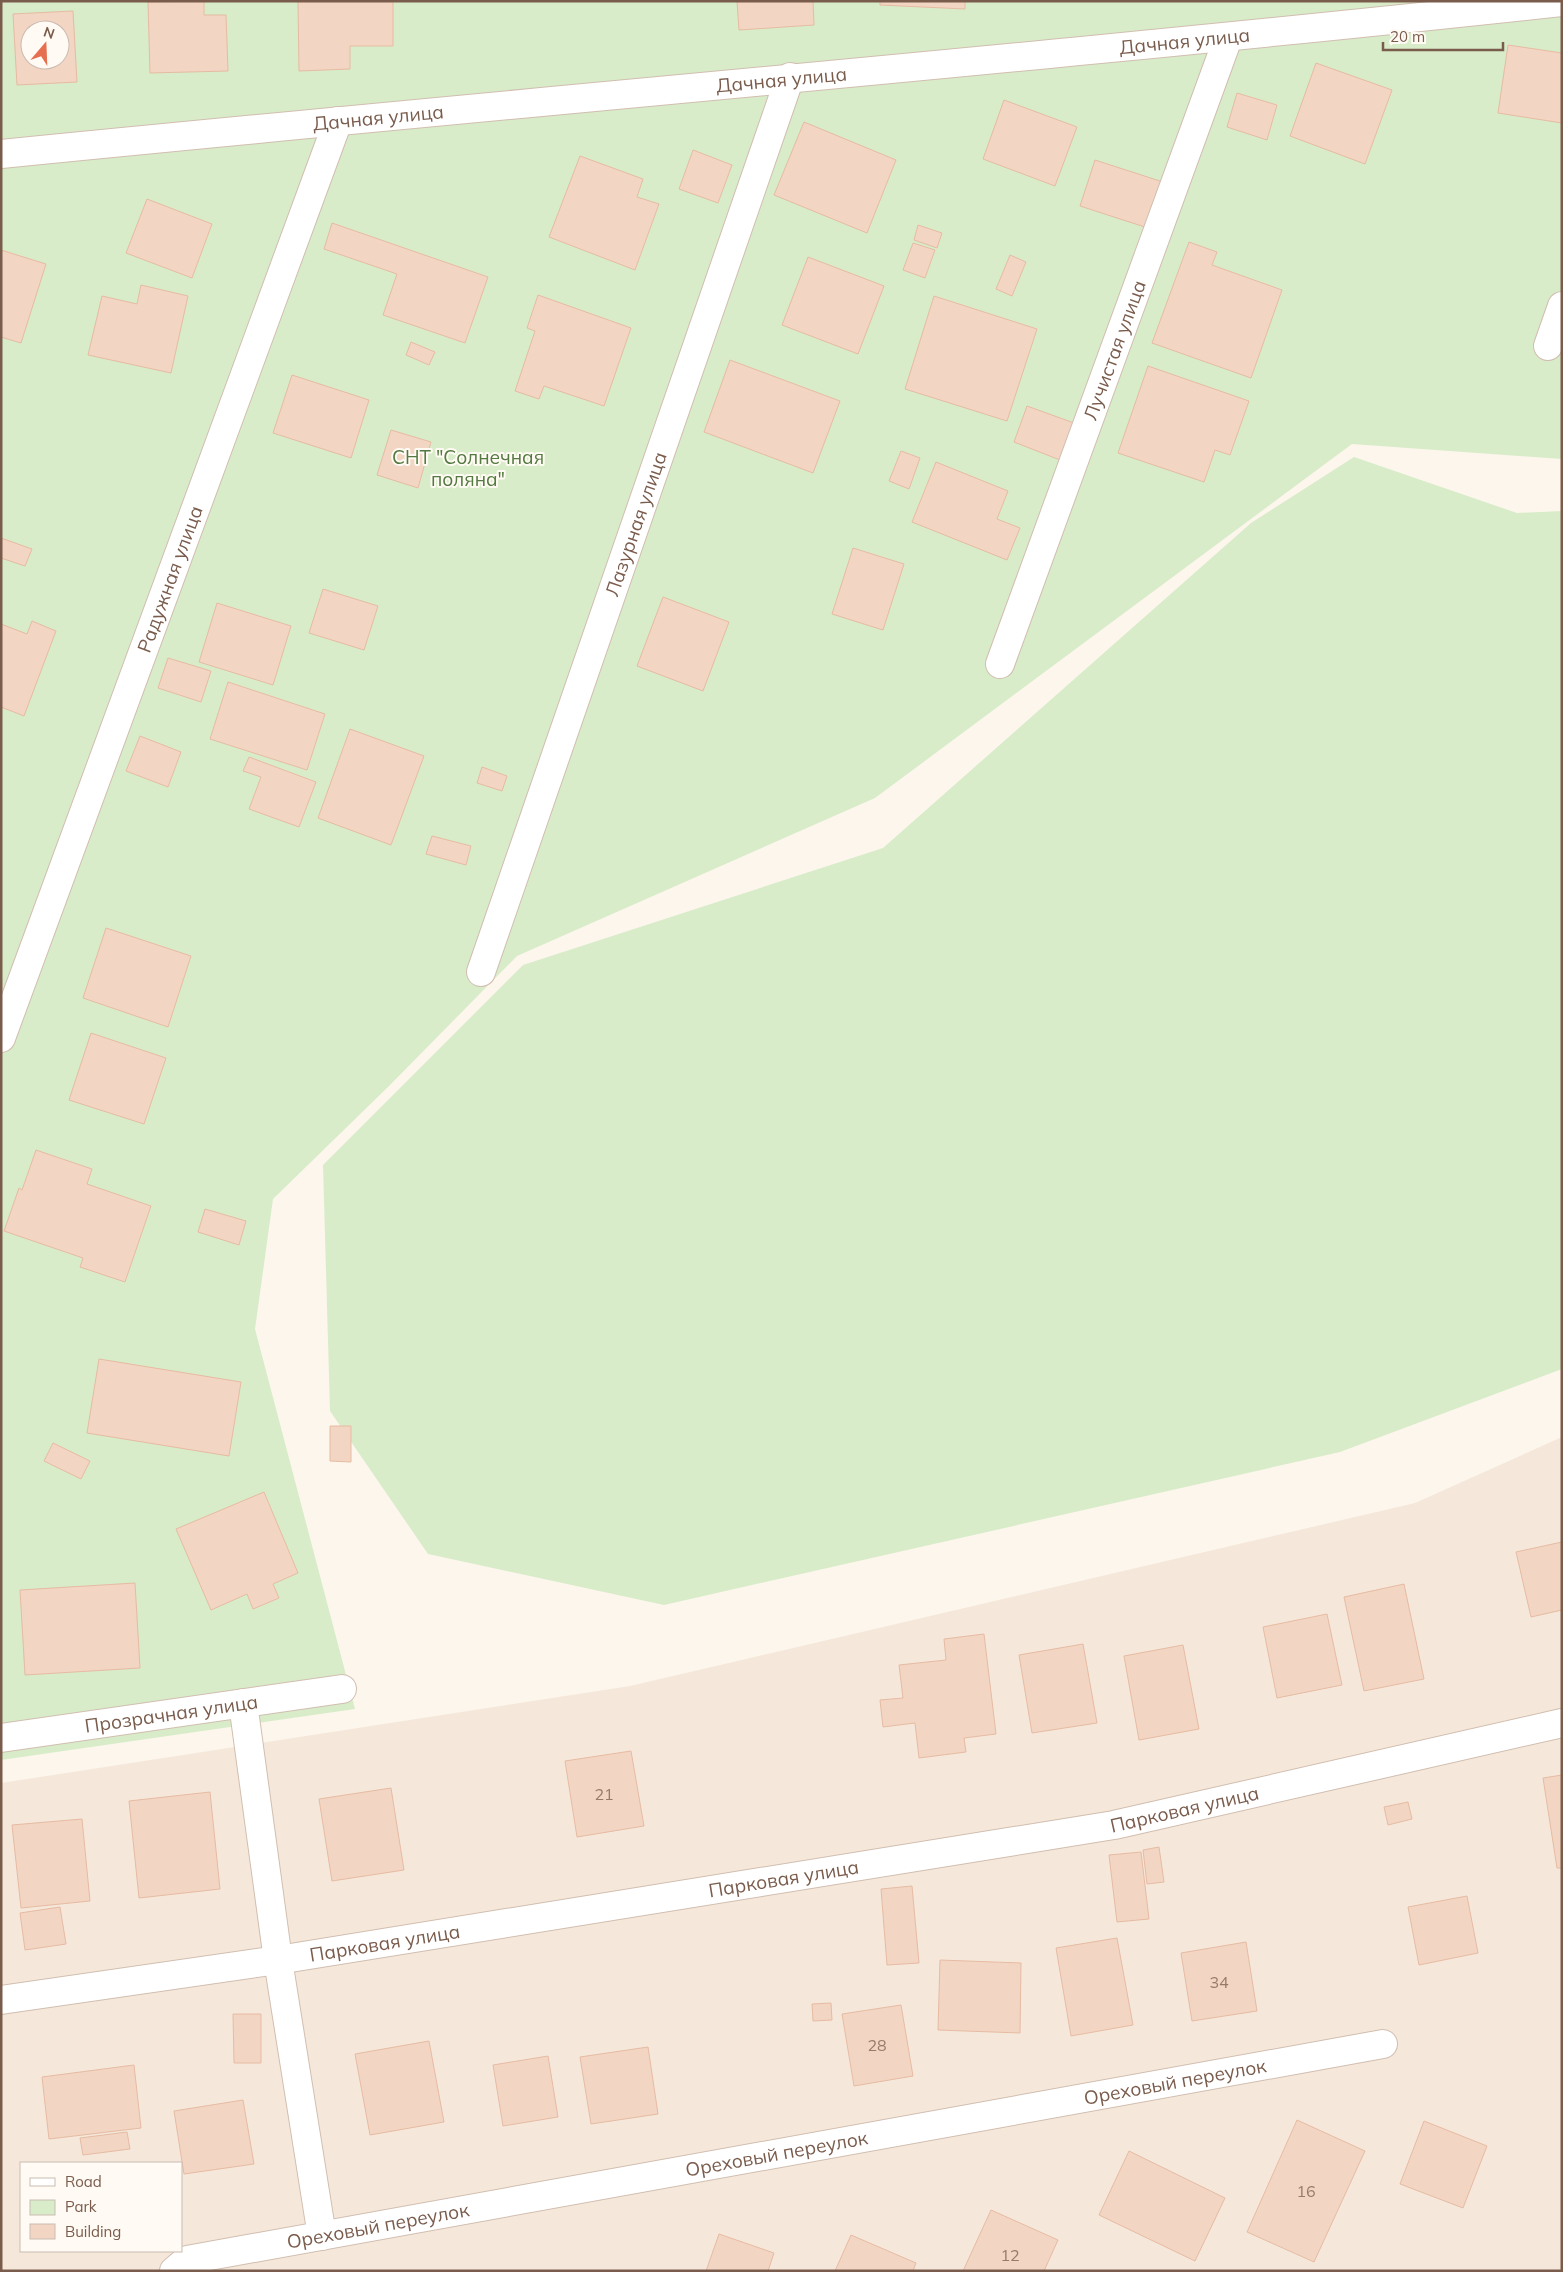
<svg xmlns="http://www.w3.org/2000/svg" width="1563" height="2272" viewBox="0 0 1563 2272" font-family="Mulish,sans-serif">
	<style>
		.residential { fill: #f5e8da; fill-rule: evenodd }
		.green { fill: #d8ecc9; fill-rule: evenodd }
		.building { fill: #f3d5c3; stroke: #e6bba3; fill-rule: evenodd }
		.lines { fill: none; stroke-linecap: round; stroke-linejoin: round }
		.minor-casing { stroke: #d1beb0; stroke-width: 30 }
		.minor { stroke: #fff; stroke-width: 28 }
		.labels { text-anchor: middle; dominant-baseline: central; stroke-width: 4; stroke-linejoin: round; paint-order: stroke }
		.number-label { font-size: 16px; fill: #987a6a }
		.street-label { font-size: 19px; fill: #7a5c4d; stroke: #fffaf3 }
		.park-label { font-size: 19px; fill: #537a41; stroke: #fffaf3 }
	</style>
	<rect width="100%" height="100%" fill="#fdf6ec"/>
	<path class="residential" d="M1562 1437V2271H1V1783L630 1686 1415 1503ZM21 2163H181V2251H21Z"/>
	<g class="green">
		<path d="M1 1H1562V459L1352 444 875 798 517 956 390 1085 273 1199 255 1329 355 1709 1 1760ZM30 30H60V60H30Z"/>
		<path d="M1354 457 1517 513 1562 511V1369L1340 1452 664 1605 428 1554 330 1411 323 1165 523 965 883 848 1251 523Z"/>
	</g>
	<g class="building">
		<path d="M204 1V15H226L228 71 150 73 148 2Z"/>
		<path d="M298 1H393V46H350V69L299 71Z"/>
		<path d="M737 1H813L814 25 739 30Z"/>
		<path d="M880 1H965V9L880 5Z"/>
		<path d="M73 11 77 82 17 85 13 14ZM30 30H60V60H30Z"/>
		<path d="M1508 45 1562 53V123L1498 113Z"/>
		<path d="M1316 63 1392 90 1365 164 1290 136Z"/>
		<path d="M1237 93 1277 105 1267 140 1227 127Z"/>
		<path d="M1004 100 1077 127 1055 186 983 159Z"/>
		<path d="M804 122 896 160 867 233 774 195Z"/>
		<path d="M693 150 732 165 718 203 679 189Z"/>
		<path d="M580 156 643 179 637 197 659 204 635 270 549 237Z"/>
		<path d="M1095 160 1166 183 1151 229 1080 206Z"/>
		<path d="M147 199 212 224 192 278 126 253Z"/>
		<path d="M332 223 488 277 465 343 383 315 397 274 324 249Z"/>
		<path d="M918 225 942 233 937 248 914 240Z"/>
		<path d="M1189 242 1217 252 1212 265 1282 290 1251 378 1152 343Z"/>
		<path d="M913 243 935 250 925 278 903 270Z"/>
		<path d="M1 250 46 264 21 343 1 337Z"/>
		<path d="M1010 255 1026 262 1012 296 996 289Z"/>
		<path d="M808 257 884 286 858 354 782 325Z"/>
		<path d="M141 285 188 296 171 373 88 355 102 296 137 304Z"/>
		<path d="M538 295 631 328 604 406 544 386 539 399 515 391 535 331 527 328Z"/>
		<path d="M934 296 1037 329 1007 421 905 389Z"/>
		<path d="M411 342 435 352 429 365 406 355Z"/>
		<path d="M730 360 840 401 813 473 704 432Z"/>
		<path d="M1148 366 1249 401 1230 455 1215 450 1204 482 1118 453Z"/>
		<path d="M292 375 369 400 351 458 273 433Z"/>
		<path d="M1027 406 1074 423 1060 460 1014 442Z"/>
		<path d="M391 430 431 442 418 488 377 475Z"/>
		<path d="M901 451 920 458 909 489 889 481Z"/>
		<path d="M936 462 1008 491 997 519 1020 528 1007 560 912 522Z"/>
		<path d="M1 538 32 549 25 566 1 558Z"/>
		<path d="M853 548 904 564 883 630 832 614Z"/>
		<path d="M323 589 378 606 364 650 309 633Z"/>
		<path d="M663 597 729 622 703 691 637 666Z"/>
		<path d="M217 603 291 626 273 685 199 662Z"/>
		<path d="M32 621 56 631 24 716 1 707V624L27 634Z"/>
		<path d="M168 658 211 671 201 702 158 688Z"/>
		<path d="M228 682 325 714 307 770 210 739Z"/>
		<path d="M350 729 424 756 391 845 318 818Z"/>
		<path d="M140 736 181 752 168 787 126 771Z"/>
		<path d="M249 757 316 782 299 827 249 809 261 777 243 771Z"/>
		<path d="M482 767 507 776 502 791 477 783Z"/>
		<path d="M432 836 471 846 466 865 426 854Z"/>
		<path d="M106 928 191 956 168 1027 83 998Z"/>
		<path d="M91 1033 166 1058 144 1124 69 1100Z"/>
		<path d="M36 1150 92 1169 87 1184 151 1206 125 1282 80 1267 83 1258 4 1231 19 1188 22 1190Z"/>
		<path d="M205 1209 246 1221 239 1245 198 1232Z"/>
		<path d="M99 1359 241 1382 229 1456 87 1433Z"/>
		<path d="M330 1426H351V1462L330 1461Z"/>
		<path d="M53 1443 90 1461 81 1479 44 1461Z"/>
		<path d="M264 1492 298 1573 273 1584 279 1598 253 1609 247 1594 211 1610 176 1529Z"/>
		<path d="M1562 1542V1610L1531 1617 1516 1552Z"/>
		<path d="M135 1583 140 1668 25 1675 20 1590Z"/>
		<path d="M1404 1584 1424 1679 1364 1691 1344 1597Z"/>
		<path d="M1327 1614 1342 1685 1277 1698 1263 1627Z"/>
		<path d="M984 1634 996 1734 964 1738 966 1752 919 1758 915 1723 883 1727 880 1700 903 1698 899 1665 946 1660 944 1639Z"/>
		<path d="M1083 1644 1097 1723 1032 1733 1019 1655Z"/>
		<path d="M1183 1645 1199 1729 1139 1740 1124 1656Z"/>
		<path d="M631 1751 644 1826 577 1837 565 1761Z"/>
		<path d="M1562 1775V1868H1557L1543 1778Z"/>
		<path d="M391 1788 404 1870 332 1881 319 1799Z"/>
		<path d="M210 1792 220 1889 139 1898 129 1801Z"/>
		<path d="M1408 1802 1412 1819 1388 1825 1384 1807Z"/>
		<path d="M82 1819 90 1901 21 1908 12 1825Z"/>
		<path d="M1159 1847 1164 1882 1147 1884 1143 1850Z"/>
		<path d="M1141 1852 1149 1919 1117 1922 1109 1855Z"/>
		<path d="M912 1886 919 1963 887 1965 881 1889Z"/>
		<path d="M1467 1896 1478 1953 1419 1965 1408 1907Z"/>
		<path d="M60 1907 66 1944 25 1950 20 1913Z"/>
		<path d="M1117 1938 1133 2025 1071 2036 1056 1948Z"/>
		<path d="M1246 1942 1257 2011 1192 2021 1181 1953Z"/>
		<path d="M940 1960 1021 1963 1020 2033 938 2030Z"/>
		<path d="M831 2003 832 2020 813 2021 812 2004Z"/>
		<path d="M901 2005 913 2076 854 2086 842 2014Z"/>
		<path d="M233 2014H261V2063H234Z"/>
		<path d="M429 2041 444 2122 370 2135 355 2054Z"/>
		<path d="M648 2047 658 2114 591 2124 580 2057Z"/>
		<path d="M548 2056 558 2117 503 2126 493 2065Z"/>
		<path d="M134 2065 141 2128 49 2139 42 2077Z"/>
		<path d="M243 2100 254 2164 184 2174 174 2111Z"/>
		<path d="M1297 2120 1365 2151 1314 2262 1247 2232Z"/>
		<path d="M1424 2121 1487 2146 1463 2208 1400 2184Z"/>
		<path d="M127 2132 130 2149 83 2155 80 2138Z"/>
		<path d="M1129 2151 1225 2198 1195 2261 1099 2215Z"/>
		<path d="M991 2210 1058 2240 1044 2271H963Z"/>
		<path d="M719 2234 774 2253 768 2271H706Z"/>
		<path d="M851 2235 916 2263 913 2271H835Z"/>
	</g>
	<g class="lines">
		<g class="minor-casing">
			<g id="minor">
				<path id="s1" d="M1 154C521 102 1042 58 1562 2"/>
				<path d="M1548 346 1562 306"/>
				<path id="s2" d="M1000 664 1228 38"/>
				<path id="s3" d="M481 972 790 77"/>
				<path id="s4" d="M1 1038 338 121"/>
				<path d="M243 1703 278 1960 322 2236"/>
				<path id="s5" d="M1 1738 342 1689"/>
				<path id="s6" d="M1 2000 278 1960 1114 1825 1562 1723"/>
				<path id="s7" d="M174 2271 187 2260 1383 2044"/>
			</g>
		</g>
		<use href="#minor" class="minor"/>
	</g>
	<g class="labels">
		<g class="number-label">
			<text x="604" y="1794">21</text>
			<text x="1219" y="1982">34</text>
			<text x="877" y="2045">28</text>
			<text x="1306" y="2191">16</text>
			<text x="1010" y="2255">12</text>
		</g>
		<g class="street-label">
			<text stroke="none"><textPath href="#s1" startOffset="1189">Дачная улица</textPath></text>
			<text stroke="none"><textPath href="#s1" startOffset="784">Дачная улица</textPath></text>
			<text stroke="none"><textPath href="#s1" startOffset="379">Дачная улица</textPath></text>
			<text stroke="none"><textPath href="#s2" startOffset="334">Лучистая улица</textPath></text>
			<text stroke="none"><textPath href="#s3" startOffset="474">Лазурная улица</textPath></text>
			<text stroke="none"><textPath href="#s4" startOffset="489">Радужная улица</textPath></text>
			<text stroke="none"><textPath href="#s5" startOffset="172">Прозрачная улица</textPath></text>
			<text stroke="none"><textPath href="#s6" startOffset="1199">Парковая улица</textPath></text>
			<text stroke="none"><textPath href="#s6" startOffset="792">Парковая улица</textPath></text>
			<text stroke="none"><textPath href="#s6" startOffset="388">Парковая улица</textPath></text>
			<text stroke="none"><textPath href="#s7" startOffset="1021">Ореховый переулок</textPath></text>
			<text stroke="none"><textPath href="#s7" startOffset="616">Ореховый переулок</textPath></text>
			<text stroke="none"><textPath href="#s7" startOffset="211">Ореховый переулок</textPath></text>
		</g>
		<g class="park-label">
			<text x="468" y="457">СНТ "Солнечная<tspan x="468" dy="22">поляна"</tspan></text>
		</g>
	</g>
	<rect width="1563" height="2272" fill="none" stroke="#7a5c4d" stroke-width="5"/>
	<rect x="20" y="2162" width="162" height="90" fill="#fffaf3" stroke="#cabbb1"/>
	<rect x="30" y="2178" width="25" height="8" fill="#ffffff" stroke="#cabbb1"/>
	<text x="65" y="2187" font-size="15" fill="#7a5c4d">Road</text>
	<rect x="30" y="2200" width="25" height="15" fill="#d8ecc9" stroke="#cabbb1"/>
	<text x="65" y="2212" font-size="15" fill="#7a5c4d">Park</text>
	<rect x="30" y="2224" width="25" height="15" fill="#f3d5c3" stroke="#cabbb1"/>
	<text x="65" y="2237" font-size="15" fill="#7a5c4d">Building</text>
	<g transform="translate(45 45) rotate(19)"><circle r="24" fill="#fffaf3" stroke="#cabbb1"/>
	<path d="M0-4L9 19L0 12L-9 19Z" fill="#e76f51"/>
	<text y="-8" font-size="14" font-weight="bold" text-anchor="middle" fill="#7a5c4d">N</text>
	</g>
	<path d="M1383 42v8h120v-8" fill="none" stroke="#7a5c4d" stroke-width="2.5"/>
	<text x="1390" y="42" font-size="15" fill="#7a5c4d" stroke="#fffaf3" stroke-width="4" paint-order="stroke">20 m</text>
</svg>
